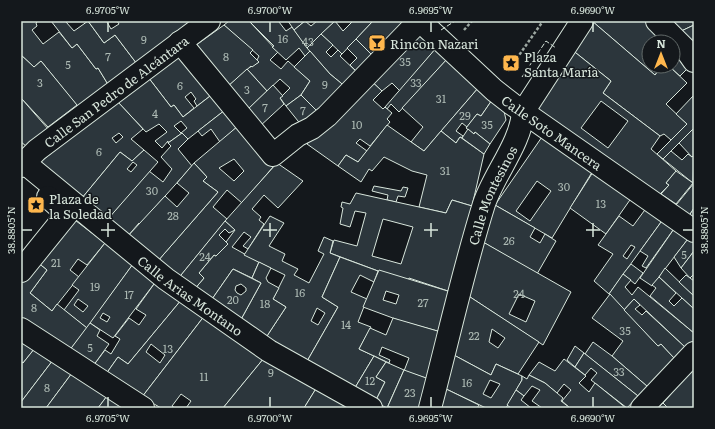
<svg xmlns="http://www.w3.org/2000/svg" width="715" height="429" viewBox="0 0 715 429" font-family="Literata,serif">
	<style>
		.building { fill: #2c363c; stroke: #d8e6dc; fill-rule: evenodd }
		.lines { fill: none; stroke-linecap: round; stroke-linejoin: round }
		.minor-casing { stroke: #d8e6dc; stroke-width: 24 }
		.path { stroke: #9da8a2; stroke-width: 2.5; stroke-dasharray: 3 2; stroke-linecap: butt }
		.minor { stroke: #14181c; stroke-width: 22 }
		.fence { stroke: #d8e6dc; stroke-width: 1; stroke-dasharray: 5 2; stroke-linecap: butt }
		.ticks { fill: none; stroke: #d8e6dc; stroke-width: 1.5 }
		.labels { text-anchor: middle; dominant-baseline: central; stroke-width: 3; stroke-linejoin: round; paint-order: stroke }
		.number-label { font-size: 11px; fill: #adbab4 }
		.poi-label { font-size: 13px; fill: #d8e6dc; stroke: #14181c; text-anchor: start }
		.street-label { font-size: 13px; fill: #d8e6dc; stroke: #14181c }
		.neatline { fill: none; stroke: #d8e6dc; stroke-width: 1.5 }
		.ticks-label { font-size: 10px; text-anchor: middle; fill: #d8e6dc }
	</style>
	<rect width="100%" height="100%" fill="#14181c"/>
	<g class="building">
		<path d="M21 21H38L36 23 37 26 32 30 43 44 59 32 72 48 77 44 96 69 98 68 109 86 79 108 41 61 34 67 21 55Z"/>
		<path d="M51 21H67L66 22 74 31 88 21 104 43 115 35 137 64 109 86 98 68 96 69 77 44 72 48Z"/>
		<path d="M88 21H109L107 22 111 29 119 24 117 21H191L137 64 115 35 104 43Z"/>
		<path d="M229 21H249L278 52 270 60 281 69 288 61 310 81 301 95 286 106 280 98 290 88 280 79 267 91 247 69 259 62 257 60 259 56 224 25Z"/>
		<path d="M249 21H281L279 22 286 31 292 27 310 51 305 56 299 48 286 60 272 47 274 46Z"/>
		<path d="M288 21H305L294 30Z"/>
		<path d="M305 21 311 26 317 21H335L307 48 294 30Z"/>
		<path d="M335 21 343 31 353 21H373L342 54 321 34Z"/>
		<path d="M373 21H413L376 59 356 39Z"/>
		<path d="M592 21H650L670 42H649V66H662L655 75Z"/>
		<path d="M592 21 655 75 662 66H669L687 83 666 104 687 124 671 140 664 134 660 136 603 93 611 81 571 49Z"/>
		<path d="M671 21H694V25L677 33Z"/>
		<path d="M224 25 253 50 250 53 259 62 252 67 251 66 226 88 192 48Z"/>
		<path d="M694 25V44L677 33Z"/>
		<path d="M417 28 437 47 400 91 392 83 382 91 369 79Z"/>
		<path d="M321 34 333 45 326 52 331 57 338 50 342 54 340 56 360 75 347 88 330 74 307 48Z"/>
		<path d="M356 39 376 59 360 75 350 65 357 58 347 48Z"/>
		<path d="M437 47 448 58 399 112 391 104 387 109 385 107Z"/>
		<path d="M571 49 611 81 603 93 660 136 651 149 676 171 666 183 669 185 657 197 531 111ZM601 101 628 121 608 148 581 128Z"/>
		<path d="M310 51 330 74 347 88 320 114 301 95 310 81 294 67Z"/>
		<path d="M180 52 214 93 197 106 194 101 196 99 191 92 185 97 194 108 183 117 174 105 171 107 148 77Z"/>
		<path d="M673 52 691 65 680 76 669 66H673Z"/>
		<path d="M21 55 34 67 41 61 77 105 48 127 21 98Z"/>
		<path d="M448 58 479 87 424 151 411 142 423 127 402 108Z"/>
		<path d="M247 69 267 91 246 111 226 88Z"/>
		<path d="M148 77 171 107 174 105 183 117 214 93 225 110 188 139 182 133 168 143V141L162 148 155 141 167 132 159 124 146 132 117 101ZM181 121 187 128 181 133 174 126Z"/>
		<path d="M369 79 382 91 373 100 383 109 385 107 392 113 387 119 390 122 370 146 360 139 356 143 367 151 358 162 346 155 338 166 307 144Z"/>
		<path d="M273 85 283 96 280 98 284 104 259 127 246 111Z"/>
		<path d="M479 87 492 100 481 116 477 114 467 127 462 123 456 131 463 136 462 138 460 137 456 143 441 131Z"/>
		<path d="M301 95 320 114 302 126 286 106Z"/>
		<path d="M694 95V128L663 159 657 154 687 124 676 114Z"/>
		<path d="M21 98 49 130 26 146 21 142Z"/>
		<path d="M492 100 504 111 506 120 490 144 475 132 474 134 466 128 477 114 481 116Z"/>
		<path d="M117 101 143 129 131 139 144 150 132 161 120 152 82 198 39 163ZM119 133 123 137 116 143 112 138Z"/>
		<path d="M225 110 238 126 220 142 211 129 202 136 198 131Z"/>
		<path d="M387 125 424 151 441 131 456 143 460 137 484 154 472 206 452 200 446 213 419 207 427 175 412 171 384 157 372 171 369 169 361 182 338 166 346 155 358 162Z"/>
		<path d="M238 126 273 167 242 203 227 190 213 207 227 219 177 280 157 262 218 192 203 181 207 177 194 163ZM234 159 244 171 234 181 219 168Z"/>
		<path d="M694 128V155L692 157 679 143Z"/>
		<path d="M468 129 474 134 475 132 490 144 484 154 462 138Z"/>
		<path d="M182 133 188 139 178 149 192 166 140 224 139 223 127 237 107 220 149 171 163 182 172 169 161 157 171 146 168 143Z"/>
		<path d="M544 134 594 169 552 238 495 205ZM537 181 551 191 530 221 516 211Z"/>
		<path d="M144 150 158 162 107 220 82 198 120 152 132 161ZM133 162 137 165 131 172 127 169Z"/>
		<path d="M671 151 682 160 688 154 692 157 694 155 693 183 663 159Z"/>
		<path d="M194 163 207 177 203 181 218 192 157 262 127 237 165 196 177 207 189 193 177 183Z"/>
		<path d="M277 163 303 181 278 208 264 195 252 209 261 217 259 220 264 224 248 249 243 246 251 237 244 232 232 247 259 262 252 278 233 269 210 302 193 291 204 278 199 273 214 255 216 256 228 244 226 242 235 230 225 221Z"/>
		<path d="M676 171 693 183 676 204 661 194 669 185 666 183Z"/>
		<path d="M593 172 632 197 606 234 570 208Z"/>
		<path d="M694 183V208L687 219 672 210Z"/>
		<path d="M374 186 401 191 403 187 408 188 405 197 398 196 396 202 387 200 388 195 372 191Z"/>
		<path d="M356 193 446 213 452 200 472 206 451 292 409 278 408 280 378 271 330 253 334 240 357 246 366 213 355 211 350 227 340 224 343 208 341 207 342 202 350 204ZM383 219 413 227 401 264 372 256Z"/>
		<path d="M495 205 535 228 530 237 540 243 545 234 556 241 537 274 483 242Z"/>
		<path d="M647 207 664 218 609 294 594 281 613 254 598 245 619 216 633 226ZM631 245 635 247 627 259 623 256Z"/>
		<path d="M694 208V223L687 219Z"/>
		<path d="M67 214 105 243 87 265 78 259 70 270 79 277 52 311 30 293 47 270 32 258Z"/>
		<path d="M270 216 284 223 269 246 285 254 282 261 298 269 294 275 309 283 324 254 318 251 324 237 333 241 330 253 340 257 322 297 338 307 306 363 265 339 286 307 273 299 285 275 244 255ZM317 308 325 313 318 325 311 321Z"/>
		<path d="M664 218 676 226 646 268 642 266 648 256 640 251Z"/>
		<path d="M225 221 235 230 229 233 225 229 219 235 228 244 216 256 214 255 199 273 204 278 193 291 177 280Z"/>
		<path d="M676 226 691 235 652 286 640 278Z"/>
		<path d="M691 235 694 238V251L681 268 674 257Z"/>
		<path d="M483 242 571 292 543 345 467 295ZM519 294 535 301 526 322 509 314Z"/>
		<path d="M105 243 133 264 87 328 64 310 79 290 72 285ZM78 299 88 306 83 312 74 305Z"/>
		<path d="M694 251V274L690 278 681 268Z"/>
		<path d="M340 257 378 271 374 282 360 275 351 292 367 299 358 322 371 327 359 349 374 356 353 391 306 363 338 307 322 297Z"/>
		<path d="M32 258 47 270 30 293 52 311 57 304 87 328 69 351 21 321V271Z"/>
		<path d="M259 262 271 268 266 278 268 282 279 288 273 299 286 307 265 339 239 323 261 283 252 278Z"/>
		<path d="M133 264 157 280 113 338 90 323ZM103 313 110 317 107 322 100 318Z"/>
		<path d="M631 264 643 273 635 284 623 274Z"/>
		<path d="M665 268 694 296V309L659 277Z"/>
		<path d="M233 269 261 283 239 323 210 302ZM241 284 246 288V291L241 295 237 293 235 290 236 286Z"/>
		<path d="M379 270 451 292 441 332 401 321 363 307ZM386 291 399 295 396 304 383 300Z"/>
		<path d="M623 274 631 280 625 287 632 295 638 287 694 333V340L686 348 634 299 624 310 609 294Z"/>
		<path d="M686 275 694 281V296L679 282Z"/>
		<path d="M659 277 676 293 669 301 674 306 682 298 694 309V333L650 296 656 288 652 285Z"/>
		<path d="M157 280 182 299 128 364 118 357 106 374 93 366 105 350 111 354 120 339 115 336 129 318 139 325 146 315 136 309Z"/>
		<path d="M610 294 658 346 661 344 675 359 648 387 612 356 623 341 592 318Z"/>
		<path d="M467 295 539 342 518 374 496 364 491 375 452 354ZM492 329 505 338 498 348 489 342Z"/>
		<path d="M182 299 205 315 142 397 106 374 118 357 128 364ZM151 344 165 355 160 363 146 352Z"/>
		<path d="M634 299 640 305 635 309 642 315 646 311 686 348 675 359 661 344 658 346 624 310Z"/>
		<path d="M205 315 264 358 223 408H186L191 401 181 394 172 406 175 408H161L142 397Z"/>
		<path d="M393 318 441 332 429 379 404 371 409 358 382 347 379 355 390 360 389 363 359 349 370 328 386 335Z"/>
		<path d="M90 323 100 330 97 336 109 344 93 366 69 351Z"/>
		<path d="M21 338 35 348 23 363 21 362Z"/>
		<path d="M593 342 612 356 648 387 638 396 585 354Z"/>
		<path d="M575 346 584 353 575 367 567 360Z"/>
		<path d="M35 348 53 360 21 402V362L23 363Z"/>
		<path d="M584 353 638 396 627 408 591 380 597 373 591 368 585 375 575 367Z"/>
		<path d="M452 354 491 375 496 364 522 376V380L506 408H486L444 388ZM490 380 500 384 491 398 483 394Z"/>
		<path d="M374 356 386 362 376 377 385 382 375 402 353 391Z"/>
		<path d="M264 358 317 387 304 408H223Z"/>
		<path d="M564 359 586 376 579 383 589 392 595 383 626 408H570L562 401 571 390 564 384 557 393 545 383 529 375 539 362 555 371Z"/>
		<path d="M53 360 72 373 46 408H21V402Z"/>
		<path d="M386 362 404 370 387 408 375 402 385 382 376 377Z"/>
		<path d="M694 365V408H668L663 403 671 394 668 392Z"/>
		<path d="M404 370 429 379 421 408H392L388 406Z"/>
		<path d="M72 373 107 396 98 408H46Z"/>
		<path d="M529 375 545 383 563 398 561 401 570 408H542L532 401 540 390 532 386 524 396 516 390 522 380V376L527 379Z"/>
		<path d="M317 387 355 408H304Z"/>
		<path d="M444 388 479 405 477 408H440Z"/>
		<path d="M516 390 524 396 521 400 531 408H511L507 405Z"/>
		<path d="M107 396 126 408H98Z"/>
		<path d="M663 403 668 408H657Z"/>
	</g>
	<g class="lines">
		<g class="minor-casing">
			<g id="minor">
				<path id="s1" d="M420 21 494 90 512 104 694 231"/>
				<path d="M657 21 687 51 694 61"/>
				<path d="M180 42 273 155 298 135 312 128 327 116 419 21"/>
				<path id="s2" d="M21 160 166 279 269 351 371 408"/>
				<path id="s3" d="M21 166 37 150 209 21"/>
				<path d="M21 271 67 214 48 197"/>
				<path d="M21 329 143 408"/>
				<path id="s4" d="M430 408C448 340 463 271 484 204 494 174 521 143 523 112L582 21"/>
				<path d="M642 408 694 353"/>
			</g>
		</g>
		<g class="path">
			<path d="M464 30 472 21"/>
			<path d="M508 71 543 21"/>
		</g>
		<use href="#minor" class="minor"/>
		<g class="fence">
			<path d="M441 30 455 21"/>
			<path d="M522 77 546 41 556 48"/>
		</g>
	</g>
	<path class="ticks" d="M108 22V32M270 22V32M431 22V32M593 22V32M108 223V237M270 223V237M431 223V237M593 223V237M22 230H32M101 230H115M263 230H277M424 230H438M586 230H600M683 230H693M108 397V407M270 397V407M431 397V407M593 397V407"/>
	<defs>
		<g id="bar-square" transform="scale(0.9)"><rect x="-9" y="-9" width="18" height="18" rx="4" fill="#ffb74d" stroke="#14181c"/><path d="M-6-5H6L.8 .8V4.5H3.5V6h-7V4.5H-.8V.8Z" fill="#111"/></g>
		<g id="sight-square" transform="scale(0.9)"><rect x="-9" y="-9" width="18" height="18" rx="4" fill="#ffb74d" stroke="#14181c"/><path d="M0-6L1.8-2.2L6-1.7L2.9 1.2L3.7 5.4L0 3.3L-3.7 5.4L-2.9 1.2L-6-1.7L-1.8-2.2Z" fill="#111"/></g>
	</defs>
	<g fill-rule="evenodd">
		<use href="#bar-square" x="377" y="43"/>
		<use href="#sight-square" x="511" y="63"/>
		<use href="#sight-square" x="36" y="205"/>
	</g>
	<g class="labels">
		<g class="number-label">
			<text x="283" y="38">16</text>
			<text x="144" y="39">9</text>
			<text x="308" y="41">43</text>
			<text x="108" y="56">7</text>
			<text x="226" y="56">8</text>
			<text x="405" y="61">35</text>
			<text x="68" y="64">5</text>
			<text x="40" y="82">3</text>
			<text x="416" y="82">33</text>
			<text x="325" y="84">9</text>
			<text x="180" y="85">6</text>
			<text x="247" y="89">3</text>
			<text x="441" y="98">31</text>
			<text x="265" y="107">7</text>
			<text x="303" y="110">7</text>
			<text x="155" y="113">4</text>
			<text x="465" y="115">29</text>
			<text x="357" y="124">10</text>
			<text x="487" y="124">35</text>
			<text x="99" y="151">6</text>
			<text x="445" y="170">31</text>
			<text x="564" y="186">30</text>
			<text x="152" y="190">30</text>
			<text x="601" y="203">13</text>
			<text x="173" y="215">28</text>
			<text x="509" y="240">26</text>
			<text x="684" y="254">5</text>
			<text x="205" y="256">24</text>
			<text x="56" y="262">21</text>
			<text x="95" y="286">19</text>
			<text x="300" y="292">16</text>
			<text x="519" y="293">24</text>
			<text x="129" y="294">17</text>
			<text x="233" y="299">20</text>
			<text x="423" y="302">27</text>
			<text x="265" y="303">18</text>
			<text x="34" y="307">8</text>
			<text x="346" y="324">14</text>
			<text x="625" y="330">35</text>
			<text x="474" y="335">22</text>
			<text x="90" y="347">5</text>
			<text x="168" y="348">13</text>
			<text x="619" y="371">33</text>
			<text x="271" y="372">9</text>
			<text x="204" y="376">11</text>
			<text x="370" y="380">12</text>
			<text x="467" y="382">16</text>
			<text x="47" y="387">8</text>
			<text x="410" y="392">23</text>
		</g>
		<g class="poi-label">
			<text x="390" y="43">Rincon Nazari</text>
			<text x="524" y="56">Plaza<tspan x="524" dy="15">Santa María</tspan></text>
			<text x="49" y="198">Plaza de<tspan x="49" dy="15">la Soledad</tspan></text>
		</g>
		<g class="street-label">
			<text stroke="none"><textPath href="#s3" startOffset="121">Calle San Pedro de Alcántara</textPath></text>
			<text stroke="none"><textPath href="#s1" startOffset="173">Calle Soto Mancera</textPath></text>
			<text stroke="none"><textPath href="#s4" startOffset="222">Calle Montesinos</textPath></text>
			<text stroke="none"><textPath href="#s2" startOffset="217">Calle Arias Montano</textPath></text>
		</g>
	</g>
	<rect width="715" height="429" fill="none" stroke="#14181c" stroke-width="44"/>
	<g transform="translate(661 54)"><circle r="19" fill="#14181c" stroke="#626a69"/>
	<path d="M0-3L7 15L0 10L-7 15Z" fill="#ffb74d"/>
	<text y="-6" font-size="11" font-weight="bold" text-anchor="middle" fill="#d8e6dc">N</text>
	</g>
	<rect x="22" y="22" width="671" height="385" class="neatline"/>
	<g class="ticks-label">
		<text x="108" y="14">6.9705°W</text>
		<text x="270" y="14">6.9700°W</text>
		<text x="431" y="14">6.9695°W</text>
		<text x="593" y="14">6.9690°W</text>
		<text transform="translate(11 230) rotate(-90)" y="4">38.8805°N</text>
		<text transform="translate(704 230) rotate(-90)" y="4">38.8805°N</text>
		<text x="108" y="422">6.9705°W</text>
		<text x="270" y="422">6.9700°W</text>
		<text x="431" y="422">6.9695°W</text>
		<text x="593" y="422">6.9690°W</text>
	</g>
</svg>
